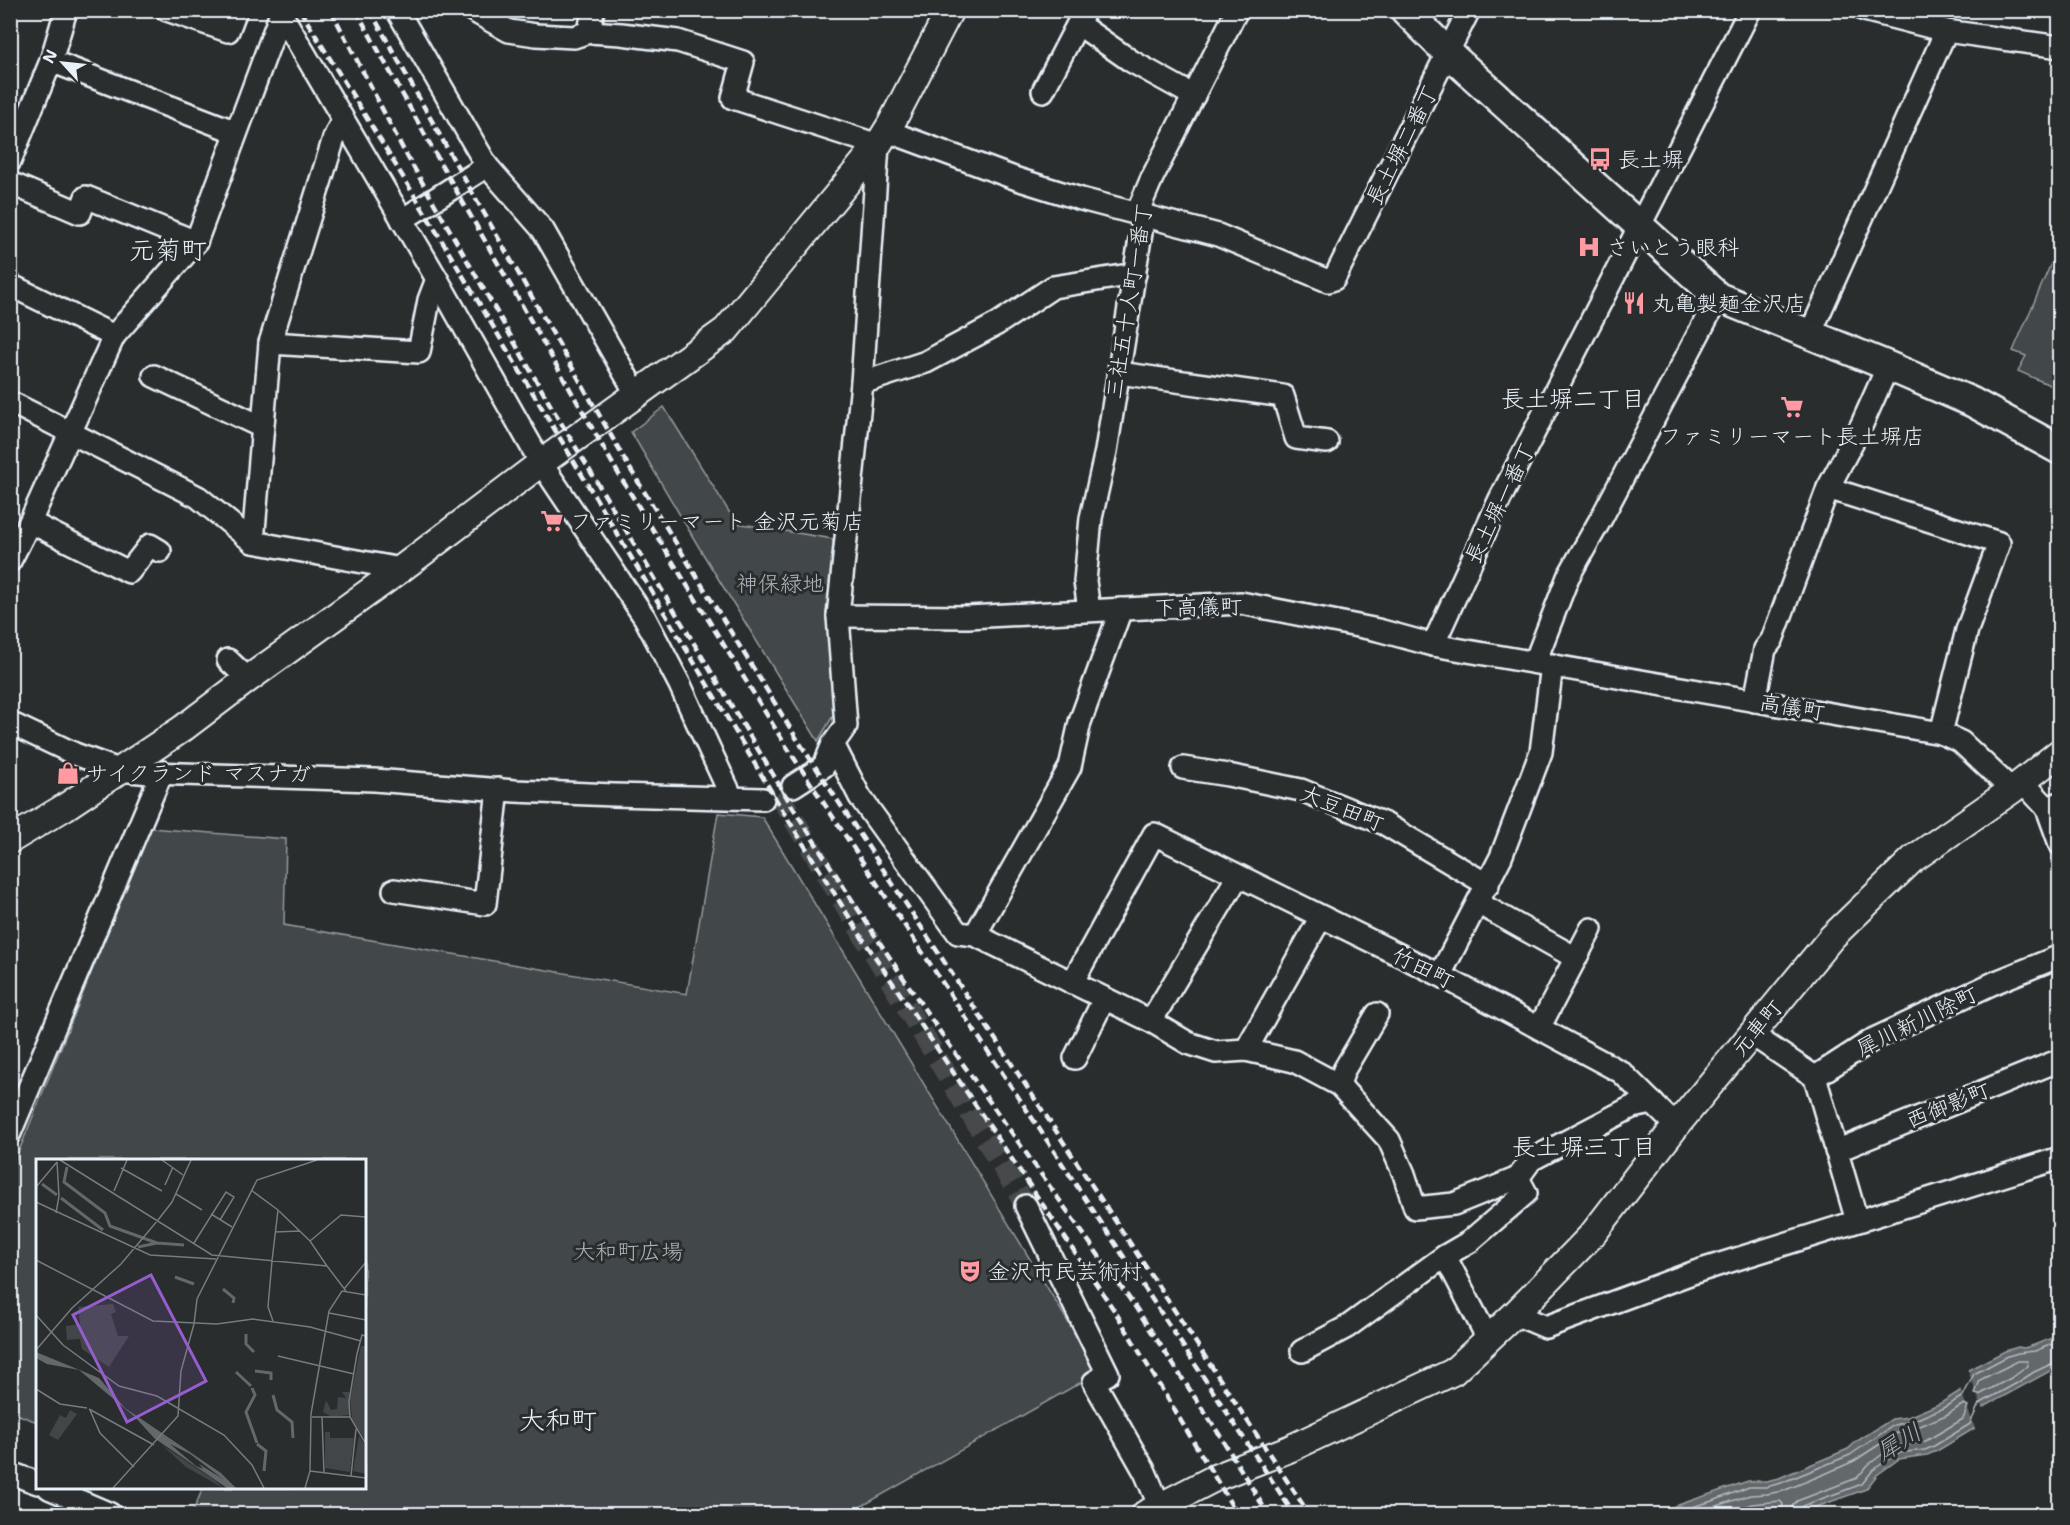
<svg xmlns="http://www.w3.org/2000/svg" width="2070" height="1525" viewBox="0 0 2070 1525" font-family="'Shantell Sans','Klee One',sans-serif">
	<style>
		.green { fill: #424648; stroke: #959ca0; stroke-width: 1.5 }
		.water { fill: #63686b; stroke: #989fa3; stroke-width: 1.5 }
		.pier { fill: #2a2d2e }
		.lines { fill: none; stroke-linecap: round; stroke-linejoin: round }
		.shore { stroke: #b3bac0; stroke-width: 1.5 }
		.minor-tunnel { stroke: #464a4c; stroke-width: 21; stroke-dasharray: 21 10; stroke-linecap: butt }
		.minor-casing { stroke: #e8f1f8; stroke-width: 26 }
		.tertiary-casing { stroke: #e8f1f8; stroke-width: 30 }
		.secondary-casing { stroke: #e8f1f8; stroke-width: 33 }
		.minor { stroke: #2a2d2e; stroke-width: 21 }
		.tertiary { stroke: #2a2d2e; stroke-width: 26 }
		.secondary { stroke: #2a2d2e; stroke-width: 28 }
		.rail { stroke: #e8f1f8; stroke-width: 4.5; stroke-dasharray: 9 4.5; stroke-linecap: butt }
		.labels { text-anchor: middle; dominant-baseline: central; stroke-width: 6; stroke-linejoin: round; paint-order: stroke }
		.street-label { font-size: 22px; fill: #e8f1f8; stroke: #2a2d2e }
		.poi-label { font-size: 22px; fill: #e8f1f8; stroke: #2a2d2e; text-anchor: start }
		.park-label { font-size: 22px; fill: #aeb5ba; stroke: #2a2d2e }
		.neighbourhood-label { font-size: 24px; fill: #e8f1f8; stroke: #2a2d2e }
		.water-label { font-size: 24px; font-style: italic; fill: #acb3b9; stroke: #2a2d2e }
		.quarter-label { font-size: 26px; fill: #e8f1f8; stroke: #2a2d2e }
		.inset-river { fill: none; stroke: #63686b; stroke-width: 3 }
		.inset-road { fill: none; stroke: #767b7f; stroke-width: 1.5 }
		.view { fill: #965dcd; fill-opacity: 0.15; stroke: #965dcd; stroke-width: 3 }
		.inset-edge { fill: none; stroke: #e8f1f8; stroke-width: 3 }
	</style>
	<rect width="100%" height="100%" fill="#2a2d2e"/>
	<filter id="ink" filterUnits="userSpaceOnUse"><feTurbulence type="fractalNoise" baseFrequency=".0167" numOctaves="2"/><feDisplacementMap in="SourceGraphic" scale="12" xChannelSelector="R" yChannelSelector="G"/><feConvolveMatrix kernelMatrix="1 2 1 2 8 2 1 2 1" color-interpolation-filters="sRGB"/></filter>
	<g filter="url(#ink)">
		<g class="green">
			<path d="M2059 245V389L2018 371 2026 356 2013 351Z"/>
			<path d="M664 407 736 523 833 539 829 616 836 711 818 741 700 549 631 432Z"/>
			<path d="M718 813 762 817 1096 1368 1094 1375 848 1514H192L203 1488H364V1160H38L37 1422 11 1412 10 1173 150 828 286 839 284 925 687 994Z"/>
		</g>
		<path class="water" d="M2059 1335V1366L1982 1408 1975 1428 1937 1451 1927 1455 1899 1459 1877 1475 1866 1489 1797 1514H1652L1748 1481H1766L1779 1478 1848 1449 1857 1441 1892 1419 1908 1417 1941 1403 1960 1391 1968 1370 2005 1351 2018 1347 2024 1348 2034 1345Z"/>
		<path class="pier" d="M1967 1368 1984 1413 1976 1431 1959 1386Z"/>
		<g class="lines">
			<g class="shore">
				<path d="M2018 1361H2027L2028 1366 2013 1377 1979 1395 1975 1394 1980 1380Z"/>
				<path d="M1667 1514 1713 1501 1749 1487H1766L1781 1483 1850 1455 1894 1425 1910 1422 1943 1408 1963 1396 1974 1374 2008 1356 2018 1353 2035 1351 2060 1341"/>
				<path d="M1693 1514 1750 1495 1767 1494 1783 1491 1827 1473 1854 1461 1897 1433 1913 1429 1946 1415 1964 1404 1968 1406 1963 1419 1924 1442 1892 1447 1868 1465 1857 1478 1797 1501 1792 1506 1790 1514"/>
				<path d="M1724 1514 1752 1504 1780 1501 1783 1504 1781 1514"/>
				<path d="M1798 1514 1799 1510 1802 1506 1862 1484 1873 1470 1897 1453 1925 1450 1934 1446 1970 1424 1979 1404 2017 1383 2034 1372 2060 1360"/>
			</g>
			<path class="minor-tunnel" d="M778 793 1026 1206"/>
			<g class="minor-casing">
				<g id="minor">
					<path d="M167 10 228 31 236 10"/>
					<path d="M279 10 437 279 541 463 645 618 680 685 732 798"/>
					<path d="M397 10 487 166 543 230 637 395"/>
					<path d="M472 10 509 31 536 35 574 37 589 32 621 34 678 41 743 62 733 98 878 145 862 383 838 616 846 726 833 744 824 766 793 786"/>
					<path d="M1864 10 1946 31 2060 47"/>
					<path d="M1078 24 1131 61 1194 96"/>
					<path d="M589 32 593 10"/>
					<path d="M51 61 66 10"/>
					<path d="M1043 91 1085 10"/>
					<path d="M887 131 1017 179 1081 199 1218 235 1328 281 1334 279 1469 10"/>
					<path d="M10 161 51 61 236 132"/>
					<path d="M10 183 80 213 86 197 196 242"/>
					<path d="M402 220 487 166"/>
					<path d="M10 285 114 336"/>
					<path d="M1810 334 1946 31"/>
					<path d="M270 343 419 352 429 300 437 279"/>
					<path d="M1119 373 1283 396 1296 438 1327 442"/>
					<path d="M154 376 262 427"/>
					<path d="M862 383 926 362 997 324 1053 287 1135 274"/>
					<path d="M10 402 198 497 253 542 401 569"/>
					<path d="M1828 488 1999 543 1967 630 1941 733"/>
					<path d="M30 522 129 572 150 545 160 551"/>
					<path d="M253 542 270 343 334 138 342 121"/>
					<path d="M10 561 30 522 114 336 196 242 281 13"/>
					<path d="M1121 609 1080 722 1070 767 975 935 1151 1021 1188 1043 1216 1052 1246 1050 1294 1061 1339 1085 1389 1140 1404 1174 1415 1208 1454 1204 1518 1178"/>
					<path d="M1089 610 1085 581 1091 518 1106 451 1144 214 1140 206 1152 178 1237 10"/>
					<path d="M838 616 968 617 1241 603 1378 630 1433 645 1941 733 1961 742 2012 790"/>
					<path d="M1433 645 1500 499 1750 10"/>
					<path d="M228 660 248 679"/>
					<path d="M1535 662 1568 577 1603 515 1718 297"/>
					<path d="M1755 701 1765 649 1772 640 1828 488 1862 424 1888 366"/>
					<path d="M10 723 75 754 119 770 150 773 374 780 515 791 614 795 763 799"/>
					<path d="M833 744 860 797 958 933 975 935"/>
					<path d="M1183 768 1228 775 1301 790 1385 824 1488 885"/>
					<path d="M2022 781 2047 808 2060 803"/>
					<path d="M2047 808 2060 844"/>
					<path d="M394 890 485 904 498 789"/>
					<path d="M1478 903 1576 958"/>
					<path d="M1440 975 1501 857 1541 752 1552 665"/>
					<path d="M1072 983 1154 834 1440 975 1621 1072 1676 1126"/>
					<path d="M1151 1021 1238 876"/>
					<path d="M1539 1028 1591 929"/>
					<path d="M1751 1034 1815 1077 1874 1039 1996 982 2060 956"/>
					<path d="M1246 1050 1321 917"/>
					<path d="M1075 1058 1104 999"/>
					<path d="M1815 1077 1857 1221"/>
					<path d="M1339 1085 1344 1070 1377 1014"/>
					<path d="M10 1133 162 772"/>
					<path d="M1836 1151 2060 1060"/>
					<path d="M1026 1206 1108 1374 1094 1382 1145 1472 1160 1507"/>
					<path d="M1445 1256 1488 1339"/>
					<path d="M1515 1314 1546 1327 1695 1272 2060 1158"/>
					<path d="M1302 1351 1347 1327 1445 1256 1469 1242 1526 1193 1518 1178 1531 1160 1632 1107 1653 1103"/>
					<path d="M10 1473 38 1483"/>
					<path d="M49 1488 110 1514"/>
				</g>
			</g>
			<g class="tertiary-casing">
				<g id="tertiary">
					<path d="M10 840 65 807 182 729 248 679 401 569 541 463 726 330 878 145 891 124 950 10"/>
					<path d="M1145 1514 1217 1477 1289 1449 1453 1372 1515 1314 1592 1235 1676 1126 1832 937 1913 859 2012 790 2060 752"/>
				</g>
			</g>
			<g class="secondary-casing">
				<path id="secondary" d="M1405 10 1448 53 1718 297 1888 366 1972 402 2060 450"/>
			</g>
			<use href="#minor" class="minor"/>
			<use href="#tertiary" class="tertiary"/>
			<use href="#secondary" class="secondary"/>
			<g class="rail">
				<path d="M300 10 427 216 786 816 861 936 1116 1313 1237 1514"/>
				<path d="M331 10 403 149 551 406 795 811 872 931 931 1019 1136 1308 1219 1434 1268 1514"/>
				<path d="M356 10 441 164 618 473 786 746 1294 1514"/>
				<path d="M370 10 452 157 629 467 797 739 1309 1514"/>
			</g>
		</g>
	</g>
	<defs>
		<g id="bus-bare" transform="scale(1.8)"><path d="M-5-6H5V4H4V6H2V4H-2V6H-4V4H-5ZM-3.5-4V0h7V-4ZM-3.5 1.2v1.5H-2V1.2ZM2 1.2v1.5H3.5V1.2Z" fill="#ff9aa2" stroke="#2a2d2e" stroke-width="2.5" paint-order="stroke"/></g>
		<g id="hospital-bare" transform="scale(1.8)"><path d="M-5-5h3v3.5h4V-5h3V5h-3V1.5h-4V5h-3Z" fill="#ff9aa2" stroke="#2a2d2e" stroke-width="2.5" paint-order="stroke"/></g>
		<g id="restaurant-bare" transform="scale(1.8)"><path d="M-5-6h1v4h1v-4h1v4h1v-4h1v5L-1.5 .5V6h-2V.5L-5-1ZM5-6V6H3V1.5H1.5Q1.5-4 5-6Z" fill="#ff9aa2" stroke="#2a2d2e" stroke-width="2.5" paint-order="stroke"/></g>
		<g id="supermarket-bare" transform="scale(1.8)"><path d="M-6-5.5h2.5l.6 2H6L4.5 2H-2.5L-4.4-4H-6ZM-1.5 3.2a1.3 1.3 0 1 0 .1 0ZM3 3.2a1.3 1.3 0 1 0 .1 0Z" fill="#ff9aa2" stroke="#2a2d2e" stroke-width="2.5" paint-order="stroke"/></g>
		<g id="shop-bare" transform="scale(1.8)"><path d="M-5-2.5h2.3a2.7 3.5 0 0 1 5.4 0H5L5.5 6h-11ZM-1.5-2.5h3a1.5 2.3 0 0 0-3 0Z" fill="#ff9aa2" stroke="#2a2d2e" stroke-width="2.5" paint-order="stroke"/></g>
		<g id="theatre-bare" transform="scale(1.8)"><path d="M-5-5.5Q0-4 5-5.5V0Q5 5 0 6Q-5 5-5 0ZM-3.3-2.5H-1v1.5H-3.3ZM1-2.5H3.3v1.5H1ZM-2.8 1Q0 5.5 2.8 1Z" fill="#ff9aa2" stroke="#2a2d2e" stroke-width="2.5" paint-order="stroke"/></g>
	</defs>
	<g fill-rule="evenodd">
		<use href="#bus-bare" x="1600" y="159"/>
		<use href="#hospital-bare" x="1589" y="247"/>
		<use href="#restaurant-bare" x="1634" y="303"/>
		<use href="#supermarket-bare" x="1792" y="407"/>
		<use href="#supermarket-bare" x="552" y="521"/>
		<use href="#shop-bare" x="68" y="773"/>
		<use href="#theatre-bare" x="970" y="1271"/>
	</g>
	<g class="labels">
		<g class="street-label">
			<text transform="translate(1402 145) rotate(-63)">長土塀二番丁</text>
			<text transform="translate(1129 301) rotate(-81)">三社五十人町一番丁</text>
			<text transform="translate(1500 503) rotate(-64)">長土塀一番丁</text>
			<text transform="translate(1198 607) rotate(-1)">下高儀町</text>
			<text transform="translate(1792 707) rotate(10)">高儀町</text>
			<text transform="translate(1342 808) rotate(22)">大豆田町</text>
			<text transform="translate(1423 968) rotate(26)">竹田町</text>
			<text transform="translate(1917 1021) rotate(-26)">犀川新川除町</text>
			<text transform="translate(1757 1028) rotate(-50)">元車町</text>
			<text transform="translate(1948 1105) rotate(-22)">西御影町</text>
		</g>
		<g class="poi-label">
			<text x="1618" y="159">長土塀</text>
			<text x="1607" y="247">さいとう眼科</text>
			<text x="1652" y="303">丸亀製麺金沢店</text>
			<text x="1792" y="436" text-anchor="middle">ファミリーマート長土塀店</text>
			<text x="570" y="521">ファミリーマート 金沢元菊店</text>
			<text x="86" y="773">サイクランド マスナガ</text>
			<text x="988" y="1271">金沢市民芸術村</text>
		</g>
		<g class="park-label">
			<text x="780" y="583">神保緑地</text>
			<text x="628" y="1251">大和町広場</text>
		</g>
		<g class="neighbourhood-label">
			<text x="1573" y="399">長土塀二丁目</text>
			<text x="1584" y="1147">長土塀三丁目</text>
		</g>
		<g class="water-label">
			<text transform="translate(1899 1442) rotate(-31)">犀川</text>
		</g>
		<g class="quarter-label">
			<text x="168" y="249">元菊町</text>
			<text x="558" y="1419">大和町</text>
		</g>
	</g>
	<g transform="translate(36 1159)">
		<rect width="330" height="330" fill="#2a2d2e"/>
		<path d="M77 145 80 153 75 155 82 177H93L73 208 46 190 44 180 31 181 30 167 44 165 42 148ZM325 187H330V282L316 260 314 240ZM306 233H313V256L296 258 287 253 290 241 295 251 301 250 302 238 310 239ZM34 251 41 255 22 281 13 276 24 256 30 259ZM289 273H294V279H318L314 313 289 309ZM323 277 330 287V315L317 312ZM126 286 180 322 187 329 150 308Z" fill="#424648"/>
		<path d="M0 193 63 219 89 249 185 314 200 329H191L118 279 99 258 43 211 11 205 0 199ZM134 285 154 295 187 320 163 305 167 310 160 307Z" fill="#63686b" fill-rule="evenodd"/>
		<path class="inset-river" d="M31 8 28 23 69 54 74 67 121 84M6 25 21 36M25 39 67 71M102 88 121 84 148 86M139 118 158 125M187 130 198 139 197 144M210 175V185L218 193M219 212 235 214V221M200 213 215 227M216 229 219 236 210 253 221 284M237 236 241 251 256 263 257 279M221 285 230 292 228 312"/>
		<path class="inset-road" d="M24 1 176 96 291 107 310 132M126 1 147 16M85 9 126 32M129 26 137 8M0 28 21 3M215 31 242 51 236 102M78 32 91 1M140 35 166 51M0 43 114 96 180 100M243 52 274 82 291 107M20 54 23 37 21 3M175 55 196 68M122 61 136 43 155 1M239 73 264 72M274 82 305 56 330 58M158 84 190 33 198 38 184 61M0 101 117 162 181 165 217 160 274 168 325 182M236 102 232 148 237 162M308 130 330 103M293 154 330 161M0 156 27 186 83 227 121 237 188 276 216 306 228 329M330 177 326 176 321 195 313 242 314 258 330 285M0 191 36 149 85 105 122 61M242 197 318 215M0 230 24 245 51 249M53 250 118 286M54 251 64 274 98 308M276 258H314M286 258 288 314M274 312 330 319M315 317 320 270M77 329 142 257 145 212 158 165 161 140 221 21 281 1M269 329 274 312 275 255 293 152 306 132 330 136"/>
		<path class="view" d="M115 116 170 222 91 263 37 156Z"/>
		<rect width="330" height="330" class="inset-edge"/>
	</g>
	<rect width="2070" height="1525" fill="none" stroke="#2a2d2e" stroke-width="36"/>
	<rect x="18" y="18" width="2034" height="1489" fill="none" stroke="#e8f1f8" stroke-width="2" filter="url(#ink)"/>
	<g transform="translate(63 63) rotate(297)" stroke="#2a2d2e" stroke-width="4.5" paint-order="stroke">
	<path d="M0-4.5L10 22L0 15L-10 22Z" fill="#e8f1f8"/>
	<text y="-9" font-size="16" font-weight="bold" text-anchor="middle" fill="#e8f1f8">N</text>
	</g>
</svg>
